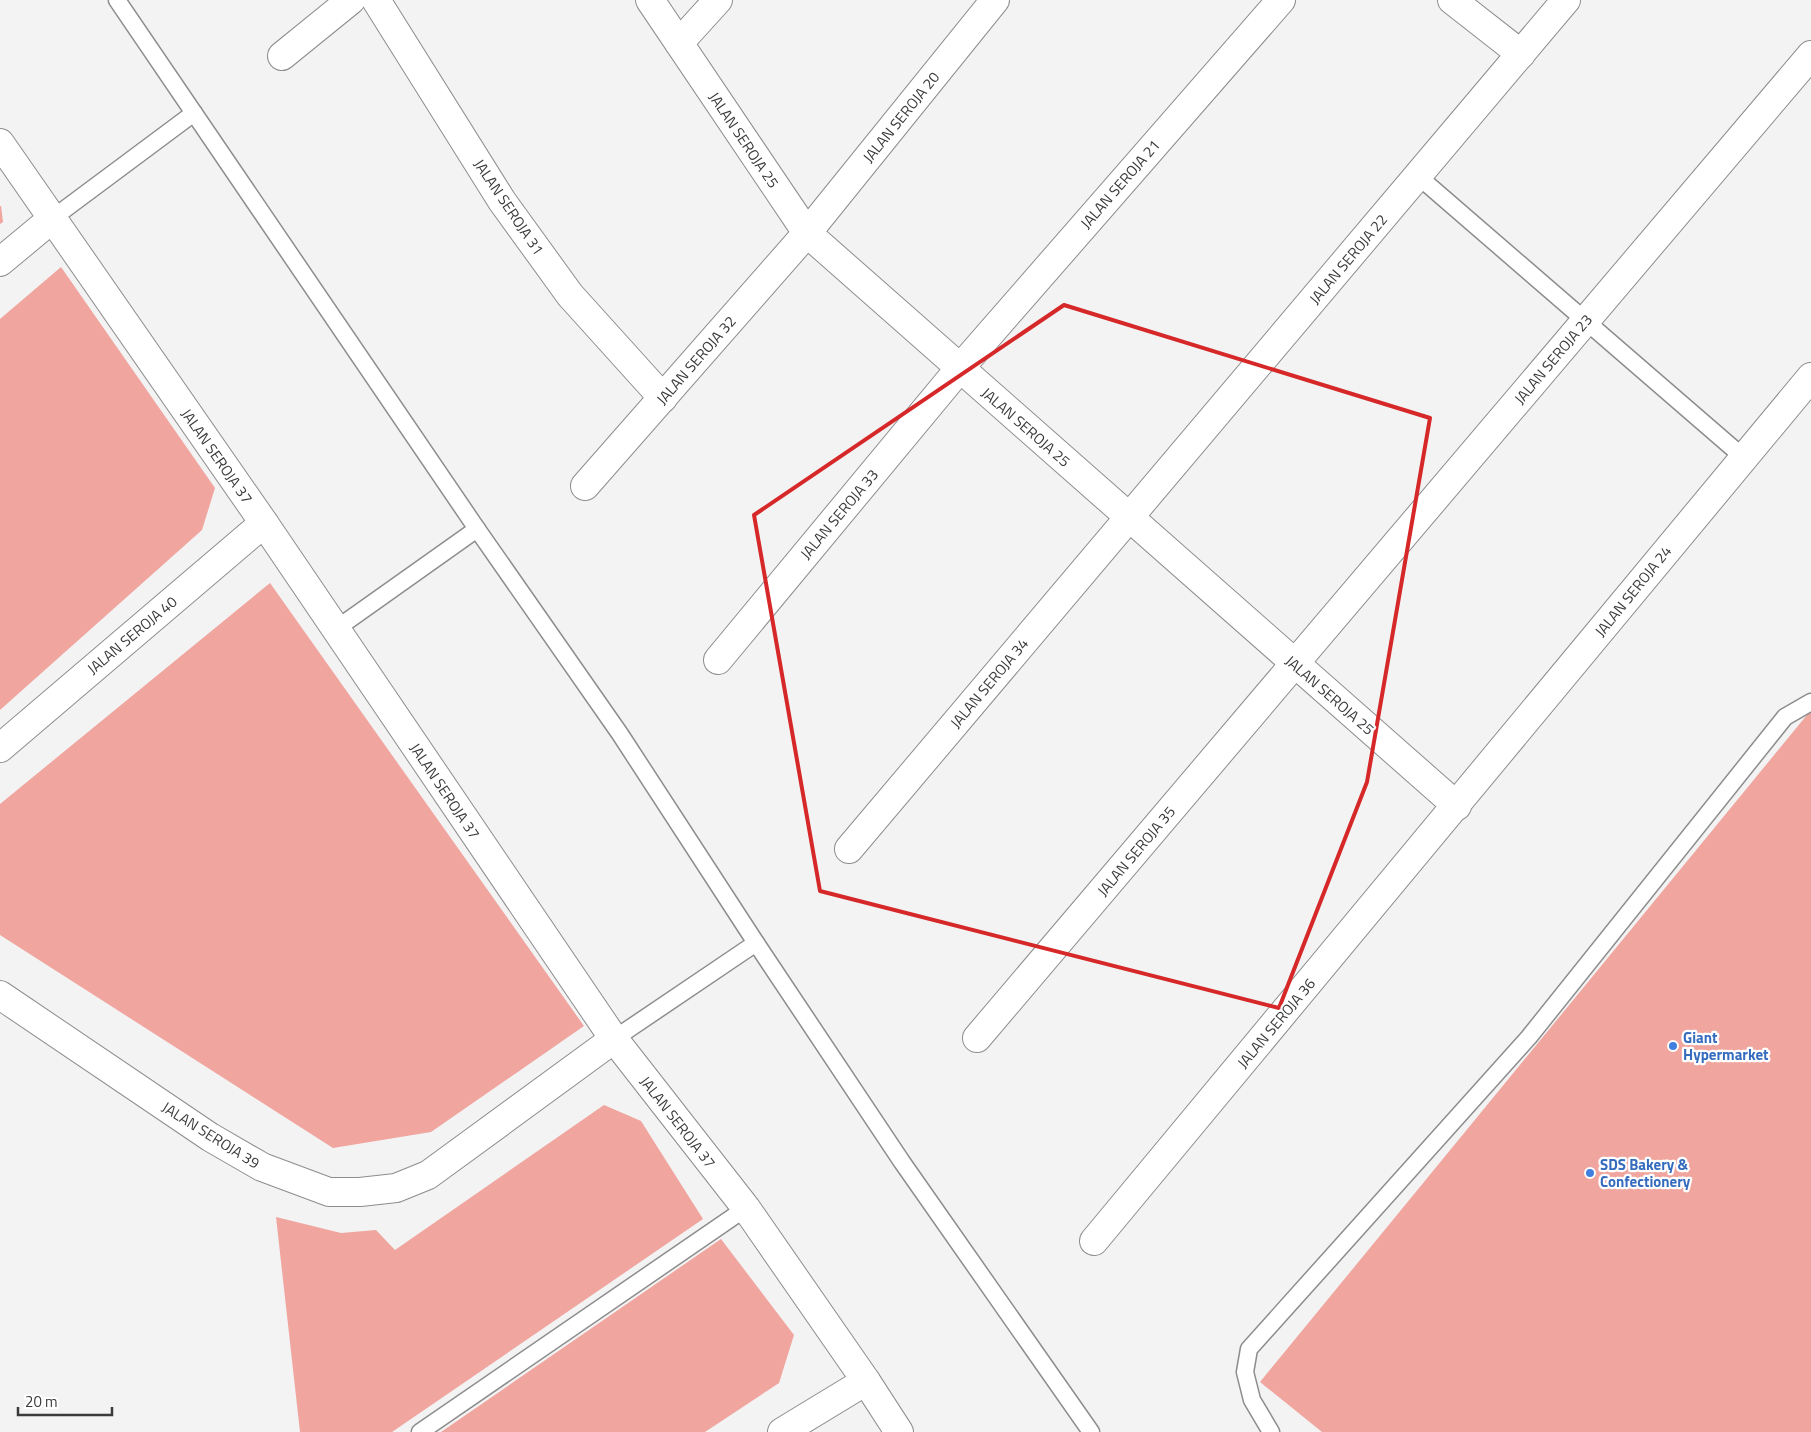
<svg xmlns="http://www.w3.org/2000/svg" width="1811" height="1432" viewBox="0 0 1811 1432" font-family="'Titillium Web',sans-serif">
	<style>
		.building { fill: #f0a59f }
		.lines { fill: none; stroke-linecap: round; stroke-linejoin: round }
		.service-casing { stroke: #8d8d8e; stroke-width: 19 }
		.minor-casing { stroke: #8d8d8e; stroke-width: 30 }
		.service { stroke: #fff; stroke-width: 16 }
		.minor { stroke: #fff; stroke-width: 28 }
		.marked { fill: none; stroke: #d62828; stroke-width: 4; stroke-linejoin: round }
		.shop-dot { fill: #3f7fe0; stroke: #fff; stroke-width: 2 }
		.labels { text-anchor: middle; dominant-baseline: central; stroke-width: 4.5; stroke-linejoin: round; paint-order: stroke }
		.street-label { font-size: 15px; fill: #3a3a3a; stroke: #fff }
		.shop-label { font-size: 15px; font-weight: bold; fill: #366cbe; stroke: #fff; text-anchor: start }
	</style>
	<rect width="100%" height="100%" fill="#f3f3f4"/>
	<g class="building">
		<path d="M0 206H1L3 222 0 224Z"/>
		<path d="M61 267 215 488 202 530 0 710V319Z"/>
		<path d="M270 583 584 1026 431 1132 333 1148 0 935V804Z"/>
		<path d="M1811 710V1432H1322L1260 1382Z"/>
		<path d="M604 1105 641 1121 703 1219 392 1432H300L276 1217 341 1233 376 1230 395 1250Z"/>
		<path d="M721 1239 794 1335 779 1383 705 1432H441Z"/>
	</g>
	<g class="lines">
		<g class="service-casing">
			<g id="service">
				<path d="M117 0 477 529 620 734 756 943 902 1162 1091 1432"/>
				<path d="M1418 176 1743 457"/>
				<path d="M53 218 194 113"/>
				<path d="M336 629 477 529"/>
				<path d="M614 1039 756 943"/>
				<path d="M420 1432 746 1208"/>
				<path d="M1271 1432 1252 1400 1245 1372 1249 1349 1529 1037 1785 717 1811 702"/>
			</g>
		</g>
		<g class="minor-casing">
			<g id="minor">
				<path d="M376 0 502 201 570 295 663 398"/>
				<path d="M650 0 807 233 1457 806"/>
				<path d="M1452 0 1521 54"/>
				<path d="M679 43 718 0"/>
				<path d="M282 56 351 0"/>
				<path d="M0 143 264 523 614 1039 746 1208 866 1381 899 1432"/>
				<path d="M0 262 53 218"/>
				<path d="M585 486 807 233 995 0"/>
				<path d="M718 660 960 368 1281 0"/>
				<path d="M0 748 264 523"/>
				<path d="M849 849 1566 0"/>
				<path d="M0 995 210 1137 262 1167 329 1192H360L396 1188 428 1175 614 1039"/>
				<path d="M977 1038 1811 55"/>
				<path d="M1094 1241 1811 377"/>
				<path d="M782 1432 866 1381"/>
			</g>
		</g>
		<use href="#service" class="service"/>
		<use href="#minor" class="minor"/>
	</g>
	<path class="marked" d="M1064 305 1430 418 1367 782 1279 1008 820 891 754 515Z"/>
	<g class="shop-dot">
		<circle cx="1673" cy="1046" r="5"/>
		<circle cx="1590" cy="1173" r="5"/>
	</g>
	<g class="labels">
		<g class="street-label">
			<text transform="translate(901 117) rotate(-51)">JALAN SEROJA 20</text>
			<text transform="translate(744 140) rotate(56)">JALAN SEROJA 25</text>
			<text transform="translate(1120 184) rotate(-49)">JALAN SEROJA 21</text>
			<text transform="translate(509 207) rotate(56)">JALAN SEROJA 31</text>
			<text transform="translate(1348 259) rotate(-50)">JALAN SEROJA 22</text>
			<text transform="translate(1553 359) rotate(-50)">JALAN SEROJA 23</text>
			<text transform="translate(696 360) rotate(-49)">JALAN SEROJA 32</text>
			<text transform="translate(1026 427) rotate(41)">JALAN SEROJA 25</text>
			<text transform="translate(217 456) rotate(55)">JALAN SEROJA 37</text>
			<text transform="translate(839 514) rotate(-50)">JALAN SEROJA 33</text>
			<text transform="translate(1633 591) rotate(-51)">JALAN SEROJA 24</text>
			<text transform="translate(132 635) rotate(-40)">JALAN SEROJA 40</text>
			<text transform="translate(989 683) rotate(-50)">JALAN SEROJA 34</text>
			<text transform="translate(1330 695) rotate(41)">JALAN SEROJA 25</text>
			<text transform="translate(445 791) rotate(56)">JALAN SEROJA 37</text>
			<text transform="translate(1136 851) rotate(-50)">JALAN SEROJA 35</text>
			<text transform="translate(1276 1023) rotate(-50)">JALAN SEROJA 36</text>
			<text transform="translate(678 1122) rotate(52)">JALAN SEROJA 37</text>
			<text transform="translate(211 1135) rotate(32)">JALAN SEROJA 39</text>
		</g>
		<g class="shop-label">
			<text x="1683" y="1037">Giant<tspan x="1683" dy="17">Hypermarket</tspan></text>
			<text x="1600" y="1164">SDS Bakery &amp;<tspan x="1600" dy="17">Confectionery</tspan></text>
		</g>
	</g>
	<path d="M18 1407v8h94v-8" fill="none" stroke="#3a3a3a" stroke-width="2.5"/>
	<text x="25" y="1407" font-size="15" fill="#3a3a3a" stroke="#ffffff" stroke-width="4" paint-order="stroke">20 m</text>
</svg>
